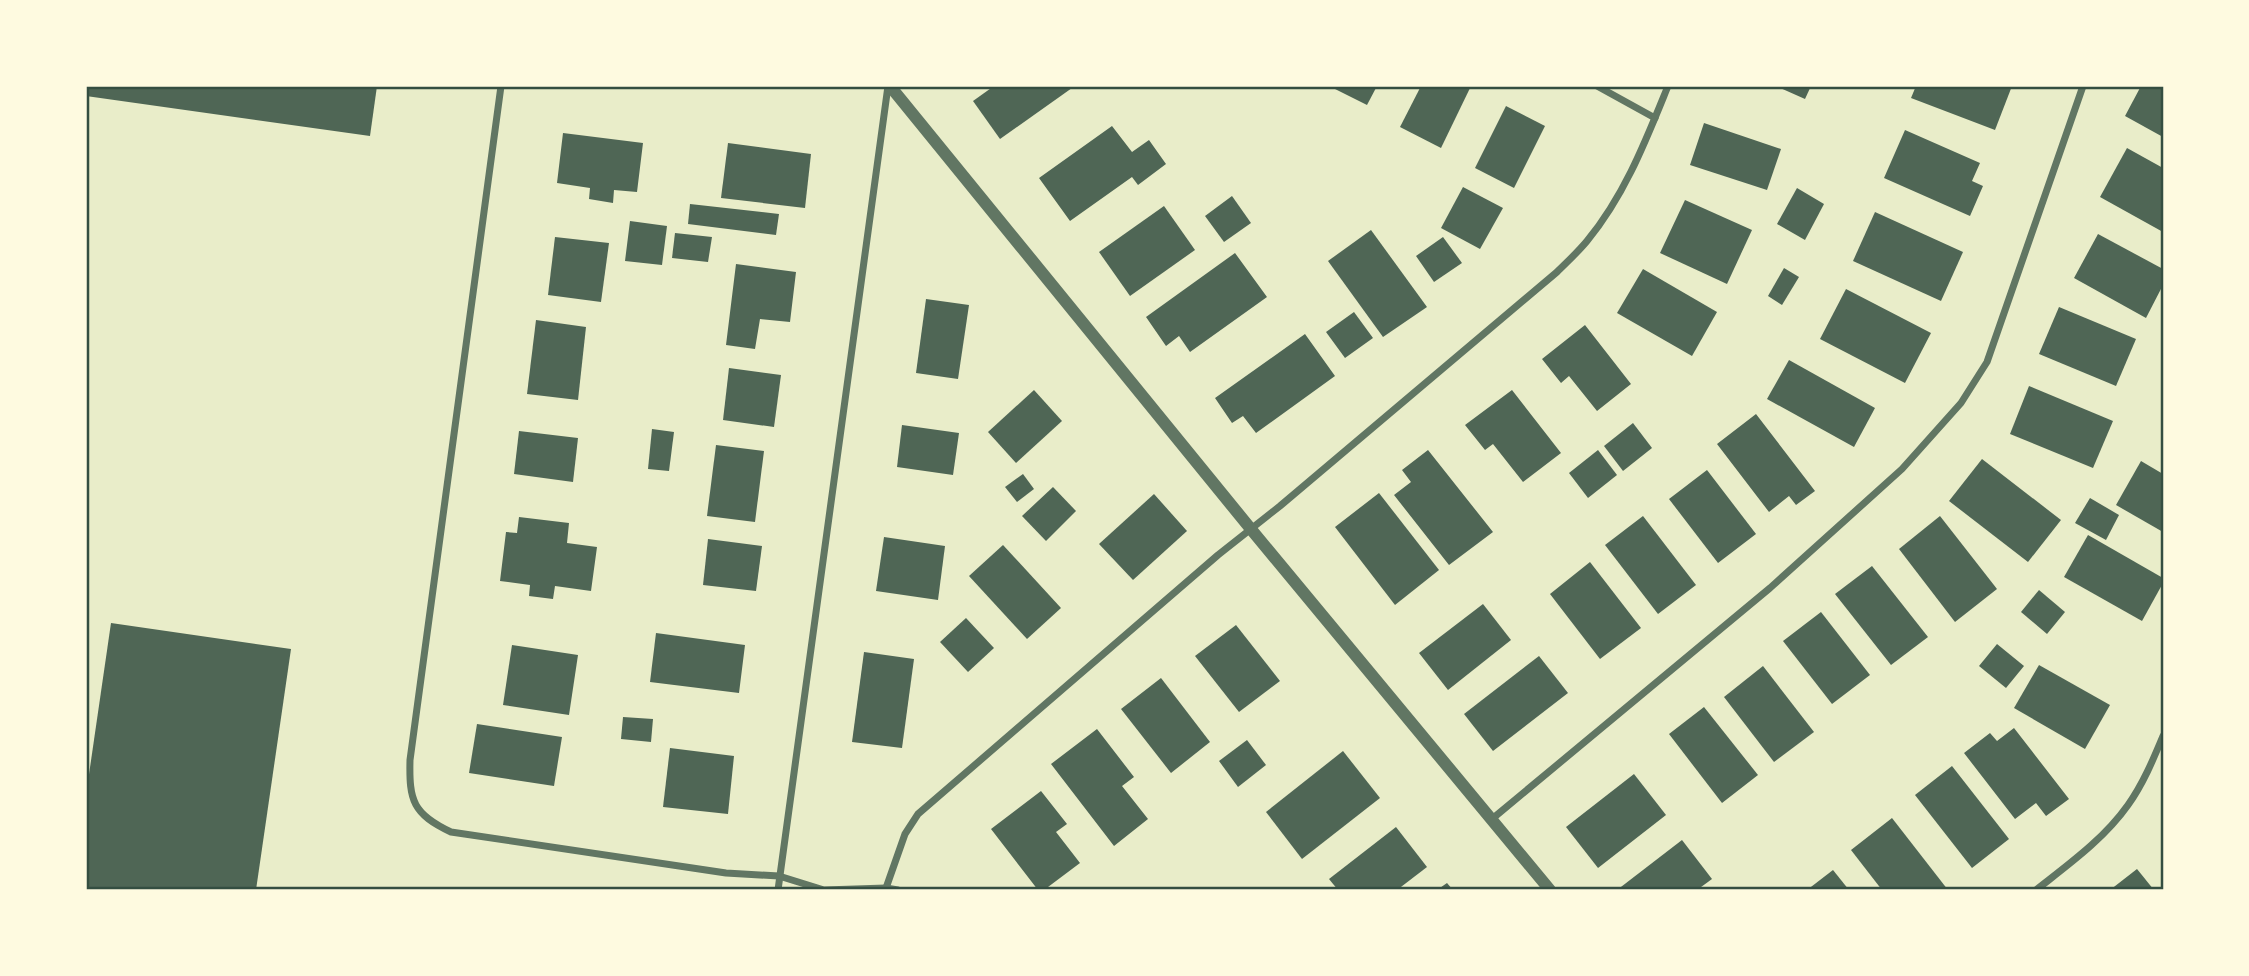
<svg xmlns="http://www.w3.org/2000/svg" width="2249" height="976" viewBox="0 0 2249 976" font-family="Cabin,sans-serif">
	<style>
		.building { fill: #4f6655 }
		.lines { fill: none; stroke-linecap: round; stroke-linejoin: round }
		.minor { stroke: #617663; stroke-width: 7 }
		.tertiary { stroke: #617663; stroke-width: 12 }
		.neatline { fill: none; stroke: #344e41; stroke-width: 2.5 }
	</style>
	<rect width="100%" height="100%" fill="#e9edc9"/>
	<g class="building">
		<path d="M86 86H377L370 136 86 96Z"/>
		<path d="M994 86H1070L1072 88 1000 139 973 101Z"/>
		<path d="M1329 86H1377L1367 105Z"/>
		<path d="M1421 86H1471L1441 148 1400 127Z"/>
		<path d="M1776 86H1811L1805 99Z"/>
		<path d="M1916 86H2012L1995 130 1911 98Z"/>
		<path d="M2141 86H2163V137L2125 116Z"/>
		<path d="M1506 106 1545 126 1514 188 1475 168Z"/>
		<path d="M1704 123 1781 149 1767 190 1690 165Z"/>
		<path d="M1112 126 1132 152 1149 140 1166 164 1138 185 1132 177 1070 221 1039 178Z"/>
		<path d="M1905 130 1980 163 1972 181 1983 186 1970 216 1884 178Z"/>
		<path d="M563 133 643 143 637 192 614 190 613 203 589 199 590 188 557 183Z"/>
		<path d="M728 143 811 154 805 208 721 198Z"/>
		<path d="M2127 148 2163 168V232L2100 197Z"/>
		<path d="M1463 187 1503 208 1480 249 1441 228Z"/>
		<path d="M1797 188 1824 204 1805 240 1777 224Z"/>
		<path d="M1232 196 1251 223 1224 242 1205 216Z"/>
		<path d="M1685 200 1752 230 1727 284 1660 253Z"/>
		<path d="M690 204 779 214 776 235 688 224Z"/>
		<path d="M1164 206 1195 250 1130 296 1099 252Z"/>
		<path d="M1875 212 1963 252 1941 301 1853 261Z"/>
		<path d="M630 221 667 226 662 265 625 261Z"/>
		<path d="M1371 230 1427 307 1383 337 1328 261Z"/>
		<path d="M675 233 712 237 708 262 672 258Z"/>
		<path d="M2098 234 2163 269V285L2146 318 2074 278Z"/>
		<path d="M555 237 609 243 601 302 548 295Z"/>
		<path d="M1443 237 1462 263 1434 282 1416 256Z"/>
		<path d="M1235 253 1267 297 1190 352 1179 336 1166 346 1146 317Z"/>
		<path d="M736 264 796 272 790 322 760 319 755 349 726 345Z"/>
		<path d="M1784 268 1799 277 1782 305 1768 296Z"/>
		<path d="M1643 269 1717 312 1692 356 1617 313Z"/>
		<path d="M1846 289 1931 333 1905 383 1820 339Z"/>
		<path d="M926 299 969 305 958 379 916 373Z"/>
		<path d="M2059 307 2136 339 2116 386 2039 354Z"/>
		<path d="M1354 312 1373 338 1345 358 1326 332Z"/>
		<path d="M536 320 586 327 578 400 527 394Z"/>
		<path d="M1585 325 1631 384 1597 411 1569 376 1561 383 1542 359Z"/>
		<path d="M1305 334 1335 376 1256 433 1243 416 1232 423 1215 398Z"/>
		<path d="M1789 360 1875 408 1854 447 1767 399Z"/>
		<path d="M729 368 781 375 774 427 723 420Z"/>
		<path d="M2029 386 2113 421 2093 468 2010 434Z"/>
		<path d="M1034 390 1062 421 1016 463 988 432Z"/>
		<path d="M1512 390 1561 453 1523 482 1493 444 1485 450 1465 425Z"/>
		<path d="M1756 414 1815 491 1796 505 1789 496 1769 512 1717 444Z"/>
		<path d="M1633 423 1652 448 1623 471 1604 446Z"/>
		<path d="M902 425 959 433 953 475 897 467Z"/>
		<path d="M652 429 674 432 669 471 648 469Z"/>
		<path d="M519 431 578 438 573 482 514 474Z"/>
		<path d="M716 445 764 451 755 522 707 516Z"/>
		<path d="M1428 450 1493 532 1449 565 1394 495 1411 482 1402 470Z"/>
		<path d="M1598 450 1617 475 1588 498 1569 473Z"/>
		<path d="M1982 459 2061 520 2028 562 1949 501Z"/>
		<path d="M2141 461 2163 474V532L2116 505Z"/>
		<path d="M1707 470 1756 534 1718 563 1669 499Z"/>
		<path d="M1023 474 1034 489 1017 502 1005 487Z"/>
		<path d="M1053 487 1076 511 1046 541 1022 516Z"/>
		<path d="M1379 493 1439 570 1395 605 1335 527Z"/>
		<path d="M1154 494 1187 531 1133 580 1099 544Z"/>
		<path d="M2090 498 2119 515 2106 540 2075 523Z"/>
		<path d="M1643 516 1696 585 1658 614 1605 545Z"/>
		<path d="M1940 516 1997 589 1955 622 1899 549Z"/>
		<path d="M519 517 569 523 567 543 597 547 591 591 555 586 553 599 529 596 530 585 500 581 506 532 517 533Z"/>
		<path d="M2088 535 2163 578V583L2142 621 2064 577Z"/>
		<path d="M884 537 945 546 938 600 876 591Z"/>
		<path d="M708 539 762 546 756 591 703 585Z"/>
		<path d="M1003 545 1061 608 1027 639 969 576Z"/>
		<path d="M1590 562 1641 628 1600 659 1550 594Z"/>
		<path d="M1872 566 1928 637 1891 665 1835 594Z"/>
		<path d="M2039 590 2065 612 2047 634 2021 612Z"/>
		<path d="M1483 604 1511 640 1448 690 1419 653Z"/>
		<path d="M1821 612 1870 675 1832 704 1783 641Z"/>
		<path d="M966 618 994 648 968 672 940 642Z"/>
		<path d="M111 623 291 649 256 890H86V795Z"/>
		<path d="M1236 625 1280 681 1239 712 1195 656Z"/>
		<path d="M656 633 745 645 739 693 650 682Z"/>
		<path d="M1997 644 2024 666 2006 688 1979 666Z"/>
		<path d="M512 645 578 655 569 715 503 705Z"/>
		<path d="M864 652 914 659 902 748 852 742Z"/>
		<path d="M1539 656 1568 693 1493 751 1464 714Z"/>
		<path d="M2039 665 2110 705 2085 749 2014 708Z"/>
		<path d="M1763 666 1814 732 1774 762 1724 697Z"/>
		<path d="M1161 678 1210 742 1171 773 1121 709Z"/>
		<path d="M1704 707 1758 775 1722 803 1669 734Z"/>
		<path d="M623 717 653 719 651 742 621 739Z"/>
		<path d="M477 724 562 737 554 786 469 773Z"/>
		<path d="M2014 728 2069 799 2046 816 2036 803 2015 819 1964 753 1990 733 1997 741Z"/>
		<path d="M1097 729 1134 777 1122 786 1148 819 1114 846 1051 764Z"/>
		<path d="M1247 740 1266 765 1238 787 1219 761Z"/>
		<path d="M670 748 734 756 728 814 663 807Z"/>
		<path d="M1343 751 1380 798 1302 859 1266 812Z"/>
		<path d="M1952 766 2009 839 1972 868 1915 795Z"/>
		<path d="M1634 774 1666 815 1598 868 1566 827Z"/>
		<path d="M1041 791 1067 824 1056 832 1080 863 1044 890H1038L991 829Z"/>
		<path d="M1892 818 1948 890H1882L1851 850Z"/>
		<path d="M1396 827 1427 867 1397 890H1338L1329 879Z"/>
		<path d="M1682 840 1712 879 1697 890H1617Z"/>
		<path d="M2137 869 2154 890H2110Z"/>
		<path d="M1833 870 1849 890H1807Z"/>
		<path d="M1447 883 1453 890H1437Z"/>
	</g>
	<g class="lines">
		<g class="minor">
			<path d="M501 86 410 760C409 801 413 814 451 832L726 873 779 876 824 890 886 888 898 890"/>
			<path d="M1597 86 1655 118"/>
			<path d="M1492 819 1770 588 1902 469 1961 403 1987 362 2083 86"/>
			<path d="M886 888 905 834 918 814 1218 555 1280 506 1557 272C1567 262 1578 252 1587 241 1625 195 1646 140 1668 86"/>
			<path d="M778 890 888 86"/>
			<path d="M2036 890C2069 864 2104 839 2128 805 2143 784 2153 760 2163 736"/>
		</g>
		<path class="tertiary" d="M890 86 1250 528 1550 890"/>
	</g>
	<rect width="2249" height="976" fill="none" stroke="#fefae0" stroke-width="175"/>
	<rect x="88" y="88" width="2074" height="800" class="neatline"/>
</svg>
